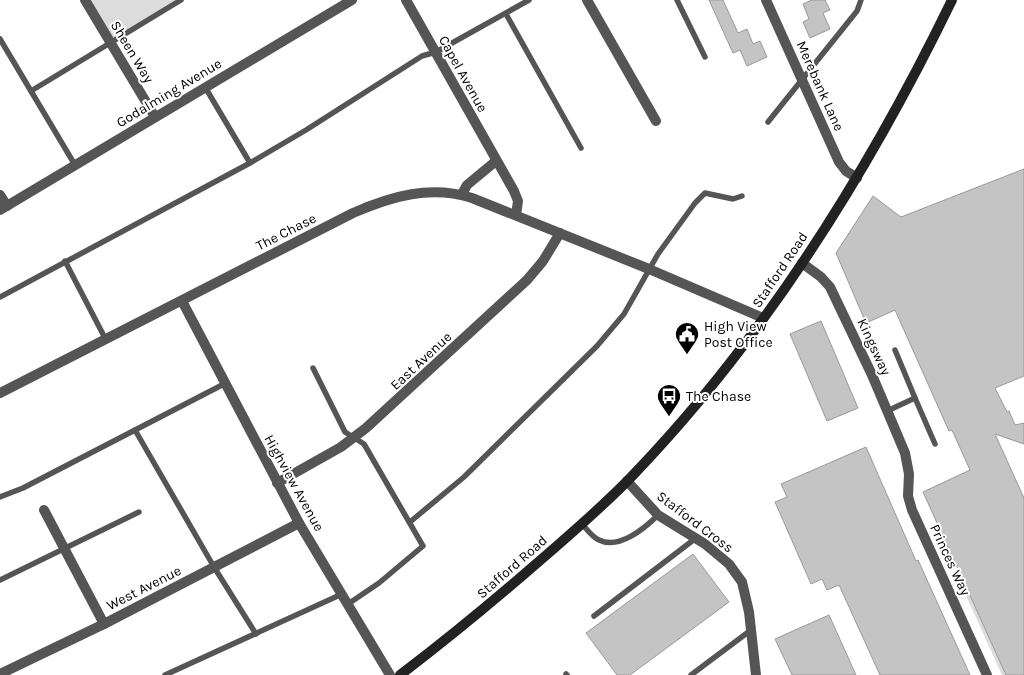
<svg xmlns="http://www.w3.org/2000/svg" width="1024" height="675" viewBox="0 0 1024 675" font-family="Karla,sans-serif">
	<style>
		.green { fill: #dcdcdc }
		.building { fill: #c4c4c4; stroke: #999 }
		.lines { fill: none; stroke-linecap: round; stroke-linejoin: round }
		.lane { stroke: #555; stroke-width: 5.5 }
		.street { stroke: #555; stroke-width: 10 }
		.secondary { stroke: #222; stroke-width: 10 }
		.labels { text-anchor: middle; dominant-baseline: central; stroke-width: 4; stroke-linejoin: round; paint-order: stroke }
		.street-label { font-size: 14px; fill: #000; stroke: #fff }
		.poi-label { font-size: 14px; fill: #000; stroke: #fff; text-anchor: start }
	</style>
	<rect width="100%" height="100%" fill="#fff"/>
	<g class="green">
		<path d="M85 0H180L110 43Z"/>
		<path d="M961 577 1006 675H1002L958 578Z"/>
	</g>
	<g class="building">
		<path d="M709 0H723L738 33 747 29 753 44 760 41 767 57 747 66 740 50 733 53Z"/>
		<path d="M812 0H825L830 10 823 13 830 29 810 38 803 22 809 19 803 4Z"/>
		<path d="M1024 169V376L995 388 1007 412 1009 411 1015 425 1024 423V444L995 434 1024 498V675H1006L923 492 970 470 952 430 949 431 895 310 866 323 836 253 873 196 901 217Z"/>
		<path d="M821 321 858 408 827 421 790 334Z"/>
		<path d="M866 447 916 561 918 560 970 675H880L839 585 827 590 822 579 811 584 775 502 787 497 781 484Z"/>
		<path d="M693 554 729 602 630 675H617L586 633Z"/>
		<path d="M829 615 856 675H792L775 639Z"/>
	</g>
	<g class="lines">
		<g class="lane">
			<path d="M677 0 705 57"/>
			<path d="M506 14 581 148"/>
			<path d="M0 39 75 165"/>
			<path d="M205 87 250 163"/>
			<path d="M31 91 181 0"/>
			<path d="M768 122 857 11 861 0"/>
			<path d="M65 261 106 340"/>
			<path d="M0 297 250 163 306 130 422 56 436 52 529 0"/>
			<path d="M895 350 915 398"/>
			<path d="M313 368 345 432 364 444 423 546 379 583 348 604"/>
			<path d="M887 411 915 398 935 444"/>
			<path d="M135 430 214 567 256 634"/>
			<path d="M0 497 23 488 224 384"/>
			<path d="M410 522 464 477 597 346 624 314 658 254 695 203 705 193 733 199 742 196"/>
			<path d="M582 524C587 529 592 537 599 540 619 550 645 528 658 515"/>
			<path d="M0 580 139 512"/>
			<path d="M594 616 696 538"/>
			<path d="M566 674 567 675"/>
			<path d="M165 675 342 594"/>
			<path d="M691 675 751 630"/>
		</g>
		<g class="street">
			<path d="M85 0 155 117"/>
			<path d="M406 0 514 191 518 201 516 215"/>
			<path d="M587 0 656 121"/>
			<path d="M766 0 839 162 846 171 857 178"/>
			<path d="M462 194 467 185 496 161"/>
			<path d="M0 195 7 206"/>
			<path d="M0 210 352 0"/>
			<path d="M802 263 821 277 830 287 872 375 905 453 909 474 908 496 912 510 987 675"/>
			<path d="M182 301 299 523 390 675"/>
			<path d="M0 393 353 213C392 196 430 185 472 198L649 269 763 318"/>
			<path d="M627 481 658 515 705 544 729 564 742 582 749 612 756 675"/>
			<path d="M277 483 341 447 366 428 527 280 543 261 560 233"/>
			<path d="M44 510 104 624"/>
			<path d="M0 674 104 624 299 523"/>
		</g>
		<path class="secondary" d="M400 675C450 637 497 598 544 557 575 530 607 503 635 473 765 337 870 169 952 0"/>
	</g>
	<defs>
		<g id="civic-pin" transform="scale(1.25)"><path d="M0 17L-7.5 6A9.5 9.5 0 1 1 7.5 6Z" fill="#000" stroke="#fff"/><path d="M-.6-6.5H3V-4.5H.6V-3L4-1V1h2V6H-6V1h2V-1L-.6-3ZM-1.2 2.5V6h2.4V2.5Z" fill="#fff"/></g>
		<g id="bus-pin" transform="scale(1.25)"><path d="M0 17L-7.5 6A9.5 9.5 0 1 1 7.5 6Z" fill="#000" stroke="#fff"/><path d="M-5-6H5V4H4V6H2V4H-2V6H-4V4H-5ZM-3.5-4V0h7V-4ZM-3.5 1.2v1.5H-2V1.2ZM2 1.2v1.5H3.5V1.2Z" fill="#fff"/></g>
	</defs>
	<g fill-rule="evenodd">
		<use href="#civic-pin" x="687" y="334"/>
		<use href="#bus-pin" x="669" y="396"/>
	</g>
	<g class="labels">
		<g class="street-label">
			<text transform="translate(132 52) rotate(59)">Sheen Way</text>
			<text transform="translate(463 74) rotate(61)">Capel Avenue</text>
			<text transform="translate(820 86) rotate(66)">Merebank Lane</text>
			<text transform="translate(169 93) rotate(-31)">Godalming Avenue</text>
			<text transform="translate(286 232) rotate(-27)">The Chase</text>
			<text transform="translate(780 270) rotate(-56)">Stafford Road</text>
			<text transform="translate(874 347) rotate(65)">Kingsway</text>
			<text transform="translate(421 361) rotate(-43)">East Avenue</text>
			<text transform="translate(294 483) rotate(61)">Highview Avenue</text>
			<text transform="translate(695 522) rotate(37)">Stafford Cross</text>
			<text transform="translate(950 560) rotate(65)">Princes Way</text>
			<text transform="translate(512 567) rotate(-41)">Stafford Road</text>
			<text transform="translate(144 588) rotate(-27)">West Avenue</text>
		</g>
		<g class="poi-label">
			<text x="704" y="326">High View<tspan x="704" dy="16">Post Office</tspan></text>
			<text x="686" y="396">The Chase</text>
		</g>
	</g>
</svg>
